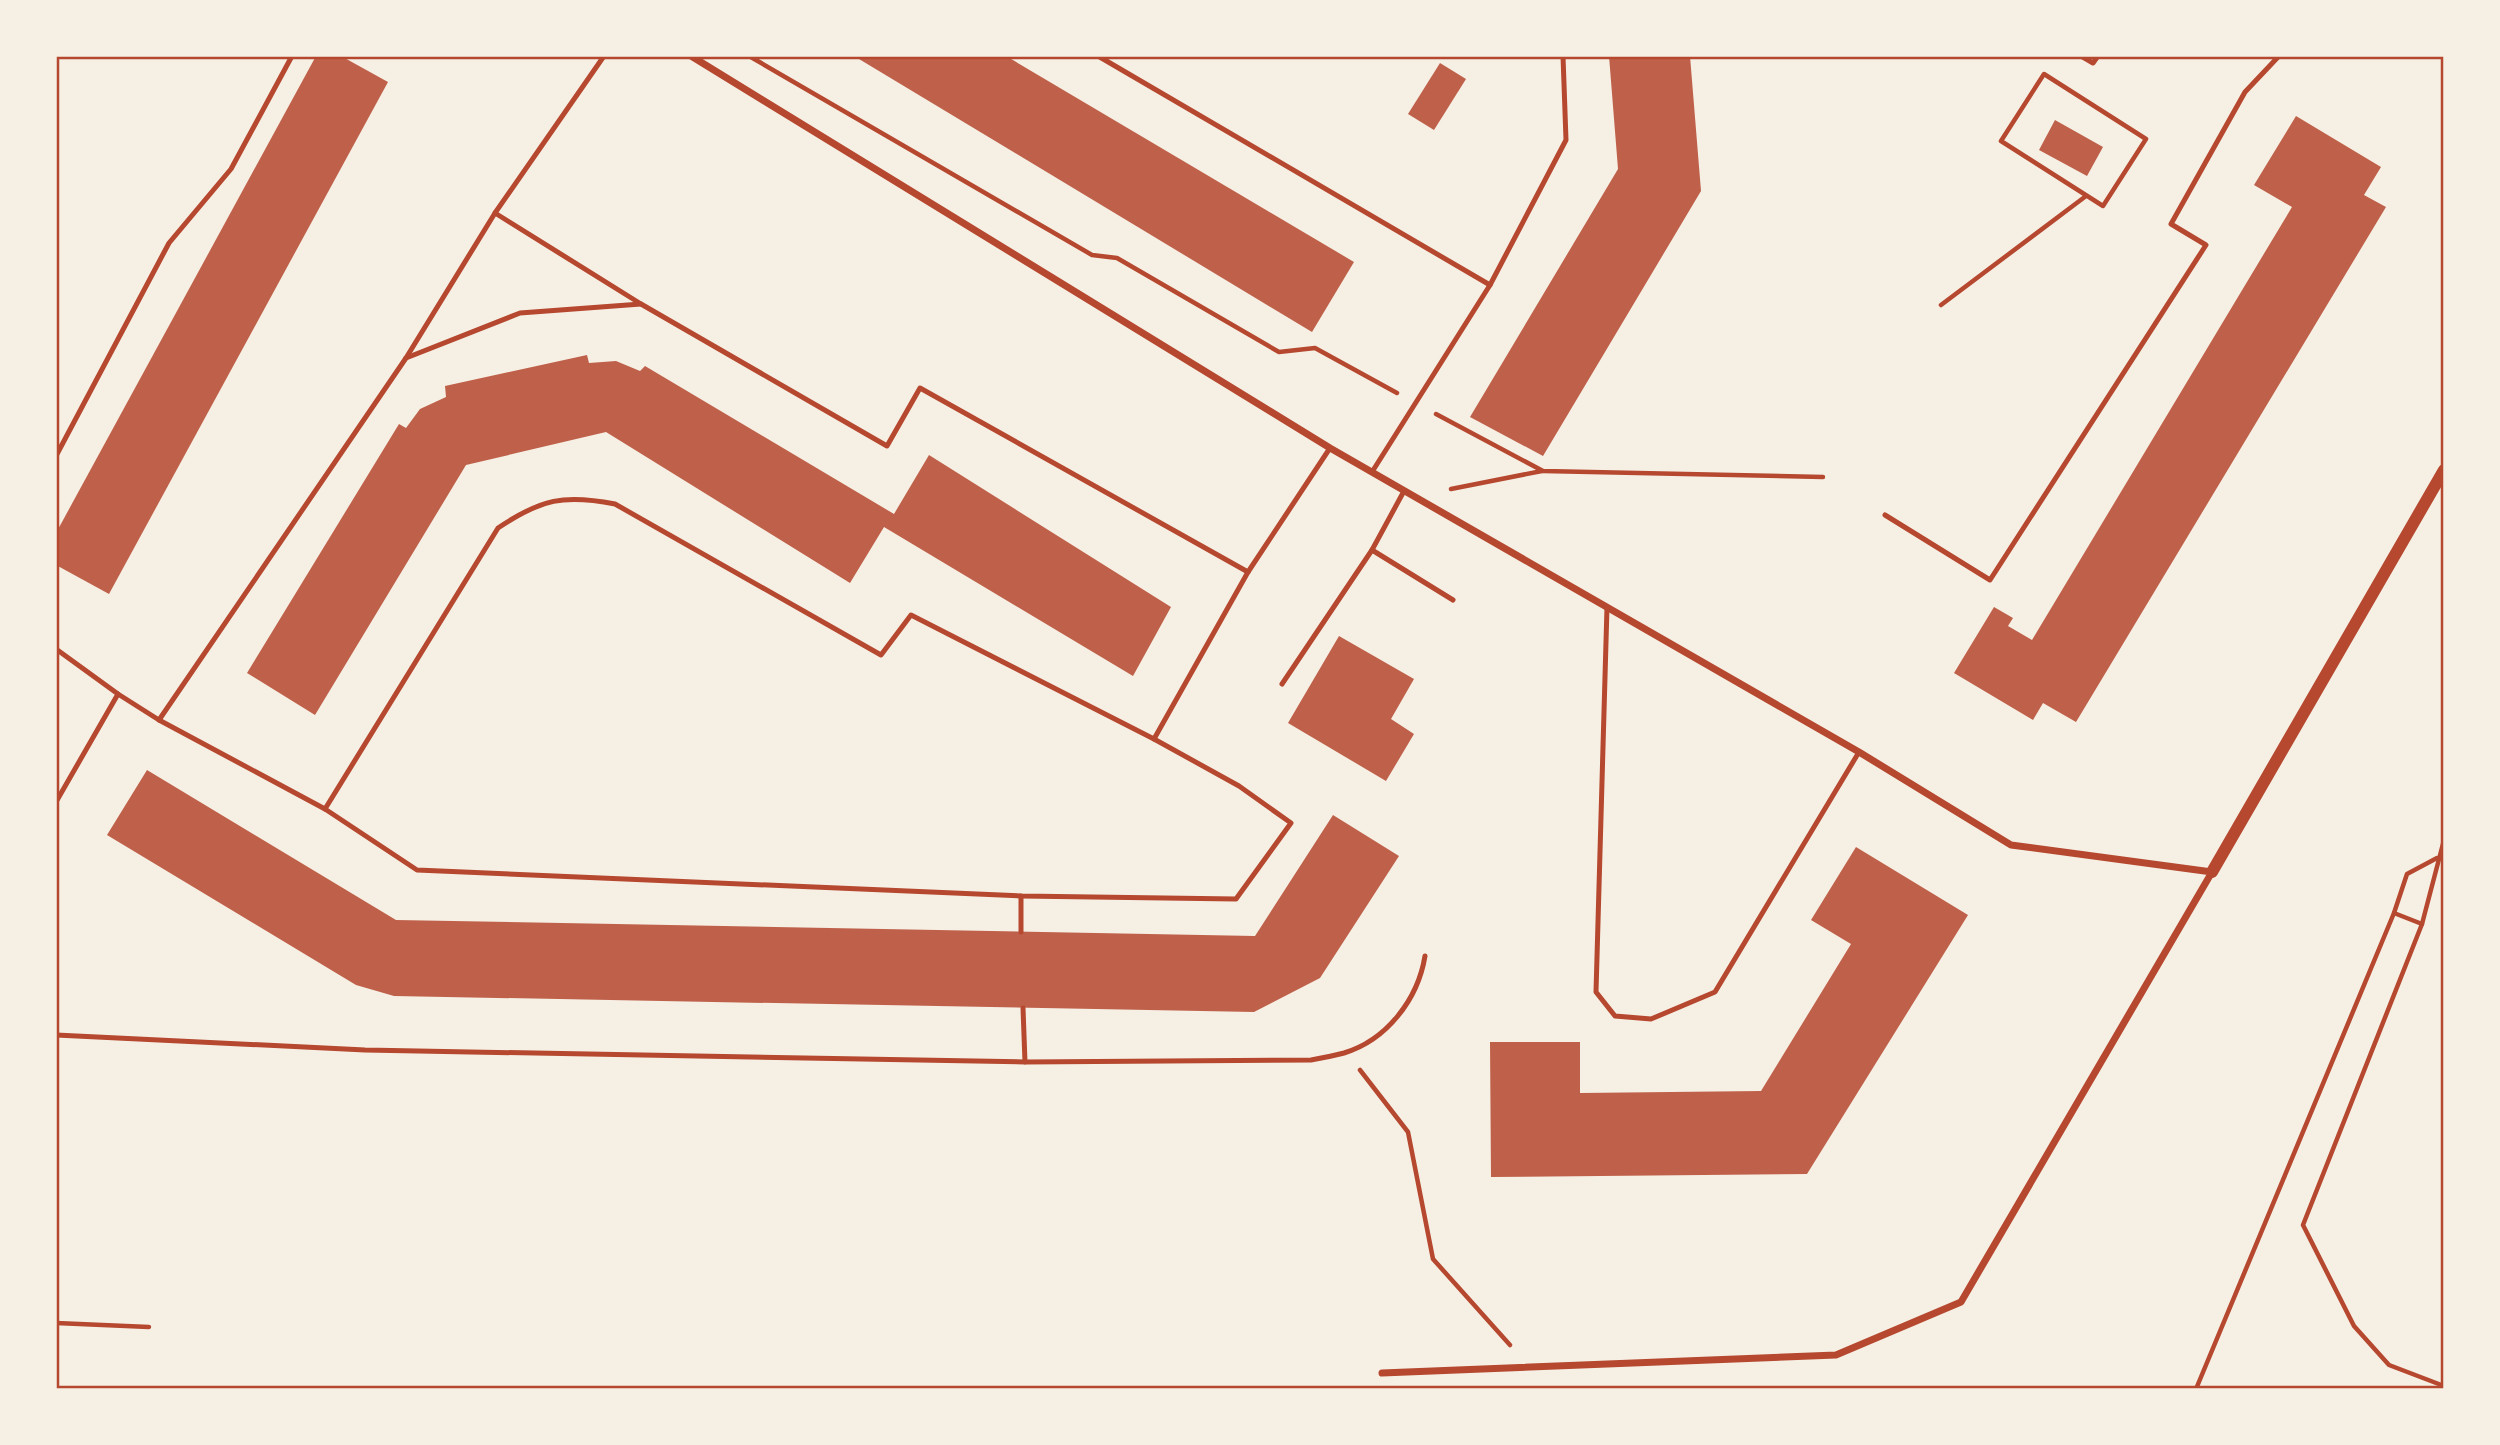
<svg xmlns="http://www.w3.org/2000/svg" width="2500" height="1445" viewBox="0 0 2500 1445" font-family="Barlow,sans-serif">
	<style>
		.building { fill: #bf614a }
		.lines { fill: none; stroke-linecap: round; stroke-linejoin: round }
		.path { stroke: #b5482f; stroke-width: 4.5 }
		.service { stroke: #b5482f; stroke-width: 5 }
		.minor { stroke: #b5482f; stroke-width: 7 }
		.tertiary { stroke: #b5482f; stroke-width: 12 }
		.neatline { fill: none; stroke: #b5482f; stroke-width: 2.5 }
	</style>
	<rect width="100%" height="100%" fill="#f6efe4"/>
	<g class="building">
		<path d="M316 56H341L388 82 109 594 56 565V533Z"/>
		<path d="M854 56H1006L1354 262 1312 332Z"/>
		<path d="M1609 56H1690L1701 191 1543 456 1470 417 1618 169Z"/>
		<path d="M1440 63 1466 79 1434 130 1408 114Z"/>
		<path d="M2296 116 2381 167 2364 195 2386 207 2076 722 2043 703 2033 720 1954 673 1994 607 2013 618 2008 626 2032 640 2292 207 2254 185Z"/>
		<path d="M2055 120 2103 147 2087 176 2039 150Z"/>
		<path d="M587 355 589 363 616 361 640 371 645 366 894 514 929 455 1171 607 1133 676 884 527 850 583 606 432 466 465 315 715 247 673 399 424 406 428 420 409 446 397 445 386Z"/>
		<path d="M1339 636 1414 679 1391 719 1414 734 1386 781 1288 723Z"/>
		<path d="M147 770 396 920 1255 936 1333 815 1399 856 1320 978 1254 1012 394 996 356 985 107 835Z"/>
		<path d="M1856 847 1968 915 1807 1174 1491 1177 1490 1042H1580V1093L1761 1091 1851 944 1811 920Z"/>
	</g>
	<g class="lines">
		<g class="path">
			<path d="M749 56 1092 255 1117 258 1279 352 1315 348 1397 393"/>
			<path d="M2044 74 2146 139 2103 206 2001 141Z"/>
			<path d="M1941 305 2086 196"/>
			<path d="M1436 414 1543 471 1823 477"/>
			<path d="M1451 489 1542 471"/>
			<path d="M2444 840 2422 924 2303 1225 2354 1326 2389 1365 2444 1386"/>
			<path d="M2394 913 2422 924"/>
			<path d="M1360 1070 1408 1132 1433 1259 1510 1345"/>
			<path d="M56 1323 149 1327"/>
			<path d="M2196 1389 2394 913 2407 874 2437 858"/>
		</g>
		<g class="service">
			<path d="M1098 56 1490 285"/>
			<path d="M2081 56 2093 63 2098 56"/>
			<path d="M495 213 641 304 887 446 920 388 1248 572"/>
			<path d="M406 358 520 313 641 304"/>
			<path d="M56 456 169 243 231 169 292 56"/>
			<path d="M1372 472 1490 285 1566 140 1563 56"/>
			<path d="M1885 515 1990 580 2206 245 2171 224 2245 92 2279 56"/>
			<path d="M1372 550 1453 600"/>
			<path d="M1607 607 1596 992 1615 1016 1651 1019 1715 992 1859 752"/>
			<path d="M56 649 118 694 56 802"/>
			<path d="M1282 684 1372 550 1404 491"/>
			<path d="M118 694 159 720 325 809 417 870 1021 896 1236 899 1291 823 1239 786 1154 739 1248 572 1330 448"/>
			<path d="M159 720 406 358 495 213 604 56"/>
			<path d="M325 809 498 528C541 499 564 494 615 504L881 655 911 615 1154 739"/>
			<path d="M1021 896V932"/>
			<path d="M1023 1008 1025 1062"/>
			<path d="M56 1035 365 1050 1025 1062 1311 1060C1322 1058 1333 1056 1344 1053 1387 1040 1418 999 1425 956"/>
		</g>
		<path class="minor" d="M691 56 1330 448 1859 752 2011 845 2212 872 1961 1302 1836 1355 1382 1373"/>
		<path class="tertiary" d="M2212 872 2444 470"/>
	</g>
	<rect width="2500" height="1445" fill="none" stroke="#f6efe4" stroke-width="116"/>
	<rect x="58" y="58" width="2384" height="1329" class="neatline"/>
</svg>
